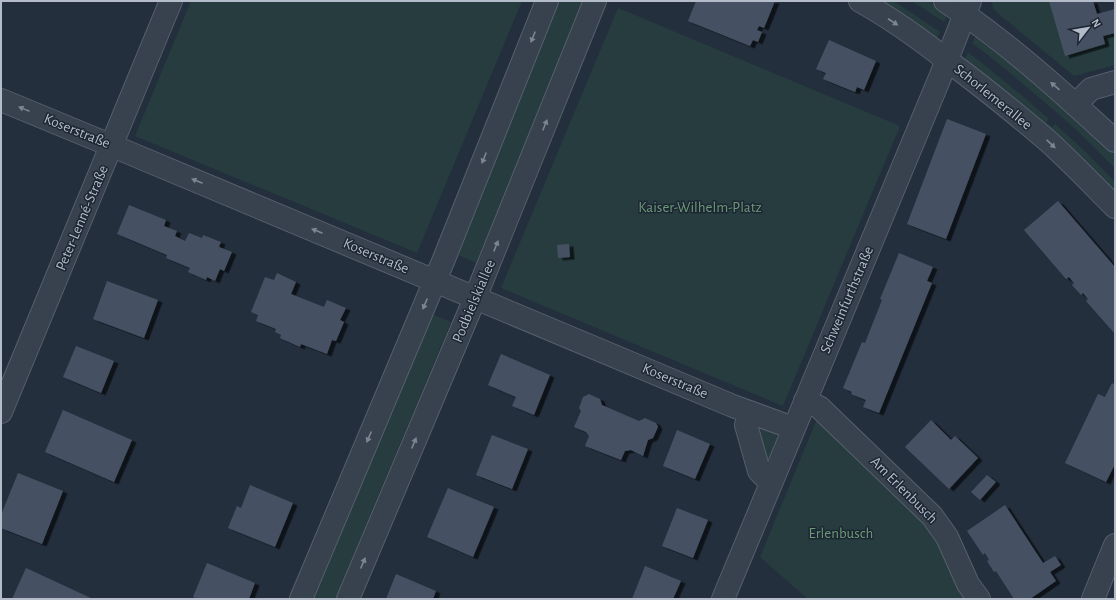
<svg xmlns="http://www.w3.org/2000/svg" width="1116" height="600" viewBox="0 0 1116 600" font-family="'Alegreya Sans',sans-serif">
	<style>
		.green { fill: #263c3f }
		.building { fill: #455162; filter: url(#shadow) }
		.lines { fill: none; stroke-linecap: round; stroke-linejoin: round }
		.minor-casing { stroke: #565f6c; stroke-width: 24 }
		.minor { stroke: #38414e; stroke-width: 22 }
		.oneway { fill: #7c8592 }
		.labels { text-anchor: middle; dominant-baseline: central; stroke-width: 3; stroke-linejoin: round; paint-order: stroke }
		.street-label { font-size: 15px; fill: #b4bcc9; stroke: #1d2633 }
		.park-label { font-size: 15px; fill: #6b9a76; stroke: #1d2633 }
	</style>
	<defs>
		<filter id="shadow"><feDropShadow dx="4.5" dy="2.5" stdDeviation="0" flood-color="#0009"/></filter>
	</defs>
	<rect width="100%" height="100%" fill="#242f3e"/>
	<g class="green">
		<path d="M191 1H522L417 253 135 136Z"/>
		<path d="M558 1H584L476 263 454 253Z"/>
		<path d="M876 1H894L940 32 936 40Z"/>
		<path d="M912 1H929L948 14 944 22Z"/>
		<path d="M991 1H1049L1105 44 1103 36 1115 33V65L1074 76 994 10Z"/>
		<path d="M618 8 900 126 783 406 501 288Z"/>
		<path d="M976 35C1024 73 1071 112 1115 155V168L1069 123 997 62 972 43Z"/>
		<path d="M968 52 1019 93 1049 119 1046 122 1052 127 1055 124 1087 153 1115 182V195L964 61Z"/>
		<path d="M429 313 451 322 335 599H309Z"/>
		<path d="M817 419 931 529 968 599H808L760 557Z"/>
		<path d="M761 427 775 432 778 439 771 457 768 458 765 456 758 430Z"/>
	</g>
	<g class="building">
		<path d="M696 1H775L764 28 759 26 757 30 762 32 758 42 753 40 750 46 688 21Z"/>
		<path d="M1049 1H1093L1097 14 1115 9V33L1103 36 1105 44 1065 56Z"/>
		<path d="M829 40 876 61 864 90 857 87 855 92 823 79 826 73 816 69Z"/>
		<path d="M947 119 986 134 946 239 907 224Z"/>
		<path d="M1058 201 1115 267V334L1086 301 1088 299 1083 293 1081 295 1072 285 1074 283 1069 277 1066 279 1024 230Z"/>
		<path d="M129 205 166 220 164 226 177 231 175 236 185 241 189 233 202 238 203 235 221 242 219 247 232 252 224 271 220 269 215 281 207 277 206 280 188 272 190 268 166 258 167 255 117 234Z"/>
		<path d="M569 244 570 257 558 258 557 245Z"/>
		<path d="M899 253 933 267 927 281 932 283 879 413 863 407 866 400 851 394 852 392 843 388 862 342 865 343 882 300 880 299Z"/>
		<path d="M277 273 296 282 291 294 324 307 327 300 346 308 340 320 344 322 336 341 332 340 327 354 301 344 300 347 280 338 281 335 275 332 276 329 256 321 258 315 251 312 265 277 274 280Z"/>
		<path d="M107 281 158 300 144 338 93 319Z"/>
		<path d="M76 346 114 361 101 393 63 377Z"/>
		<path d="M501 354 550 375 534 415 512 406 516 397 488 385Z"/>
		<path d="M1112 383 1115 385V464L1106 482 1065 463 1098 394 1105 397Z"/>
		<path d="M589 394 600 399 602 405 639 421 645 418 656 423 658 427 653 438 648 440 643 456 631 450 625 451 621 460 585 446 589 436 586 432 574 427 581 411 579 408 583 397Z"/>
		<path d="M63 410 132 440 114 482 45 452Z"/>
		<path d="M931 420 951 440 955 436 978 458 949 489 905 447Z"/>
		<path d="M677 430 710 444 695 479 663 466Z"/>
		<path d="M492 435 528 449 512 489 476 475Z"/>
		<path d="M18 473 63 491 42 544 1 528V515Z"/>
		<path d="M987 475 996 482 980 500 971 492Z"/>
		<path d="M250 485 293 503 275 547 228 528 237 506 241 508Z"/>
		<path d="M448 488 494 507 473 557 427 537Z"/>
		<path d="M1005 505 1043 563 1055 556 1061 565 1050 572 1056 581 1030 599H1014L996 571 994 572 987 561 989 560 985 553 983 555 967 531Z"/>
		<path d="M677 508 708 520 693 558 662 546Z"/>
		<path d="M207 563 255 583 249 599H197L193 597Z"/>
		<path d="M645 566 681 581 673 599H632Z"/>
		<path d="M26 568 93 599H12Z"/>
		<path d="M396 574 436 591 433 599H386Z"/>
	</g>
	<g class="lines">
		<g class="minor-casing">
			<g id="minor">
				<path d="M860 1C891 18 920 39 948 61 982 86 1015 113 1048 141 1071 162 1093 185 1115 207"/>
				<path d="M945 1C1006 41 1061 91 1115 141"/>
				<path d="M1 100 127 152 733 406 793 428"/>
				<path d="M1076 104 1091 89 1115 82"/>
				<path d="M805 401 819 407 932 516 947 537 968 584 979 599"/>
				<path d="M1 412 171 1"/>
				<path d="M750 413 746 425 759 471 771 483"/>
				<path d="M301 599 444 259 547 1"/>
				<path d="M348 599 475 298 595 1"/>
				<path d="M723 599 941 75 970 1"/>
				<path d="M1093 599 1115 545"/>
			</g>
		</g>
		<use href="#minor" class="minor"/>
	</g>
	<defs><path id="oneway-solid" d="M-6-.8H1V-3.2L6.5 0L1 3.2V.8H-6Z"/></defs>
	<g class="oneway">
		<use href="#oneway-solid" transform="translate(893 22) rotate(33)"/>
		<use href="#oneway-solid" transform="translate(533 37) rotate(112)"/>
		<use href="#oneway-solid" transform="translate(1055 86) rotate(-139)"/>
		<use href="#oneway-solid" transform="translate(24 109) rotate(-158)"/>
		<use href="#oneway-solid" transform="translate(545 125) rotate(-68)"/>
		<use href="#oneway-solid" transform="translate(1051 144) rotate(43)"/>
		<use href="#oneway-solid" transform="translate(484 158) rotate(112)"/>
		<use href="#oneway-solid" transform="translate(197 181) rotate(-157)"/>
		<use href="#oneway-solid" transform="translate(317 231) rotate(-157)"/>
		<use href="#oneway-solid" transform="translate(496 246) rotate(-68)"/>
		<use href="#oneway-solid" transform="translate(425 304) rotate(113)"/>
		<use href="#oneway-solid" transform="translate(369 437) rotate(113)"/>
		<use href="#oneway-solid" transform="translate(414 443) rotate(-67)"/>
		<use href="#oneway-solid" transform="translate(363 563) rotate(-67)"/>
	</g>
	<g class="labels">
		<g class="street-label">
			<text transform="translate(993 97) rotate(39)">Schorlemerallee</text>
			<text transform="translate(77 131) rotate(22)">Koserstraße</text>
			<text transform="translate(82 218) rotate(-67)">Peter-Lenné-Straße</text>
			<text transform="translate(376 256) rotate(23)">Koserstraße</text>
			<text transform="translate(847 300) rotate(-67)">Schweinfurthstraße</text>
			<text transform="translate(474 301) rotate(-67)">Podbielskiallee</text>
			<text transform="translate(675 381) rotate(23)">Koserstraße</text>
			<text transform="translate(904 490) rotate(45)">Am Erlenbusch</text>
		</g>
		<g class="park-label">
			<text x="700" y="207">Kaiser-Wilhelm-Platz</text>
			<text x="841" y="533">Erlenbusch</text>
		</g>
	</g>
	<rect width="1116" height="600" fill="none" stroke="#b4bcc9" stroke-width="4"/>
	<g transform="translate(1088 28) rotate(59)" stroke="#1d2633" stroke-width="3" paint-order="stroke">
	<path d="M0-3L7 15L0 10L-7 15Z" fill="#b4bcc9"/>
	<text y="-6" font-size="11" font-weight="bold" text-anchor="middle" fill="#b4bcc9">N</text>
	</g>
</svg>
